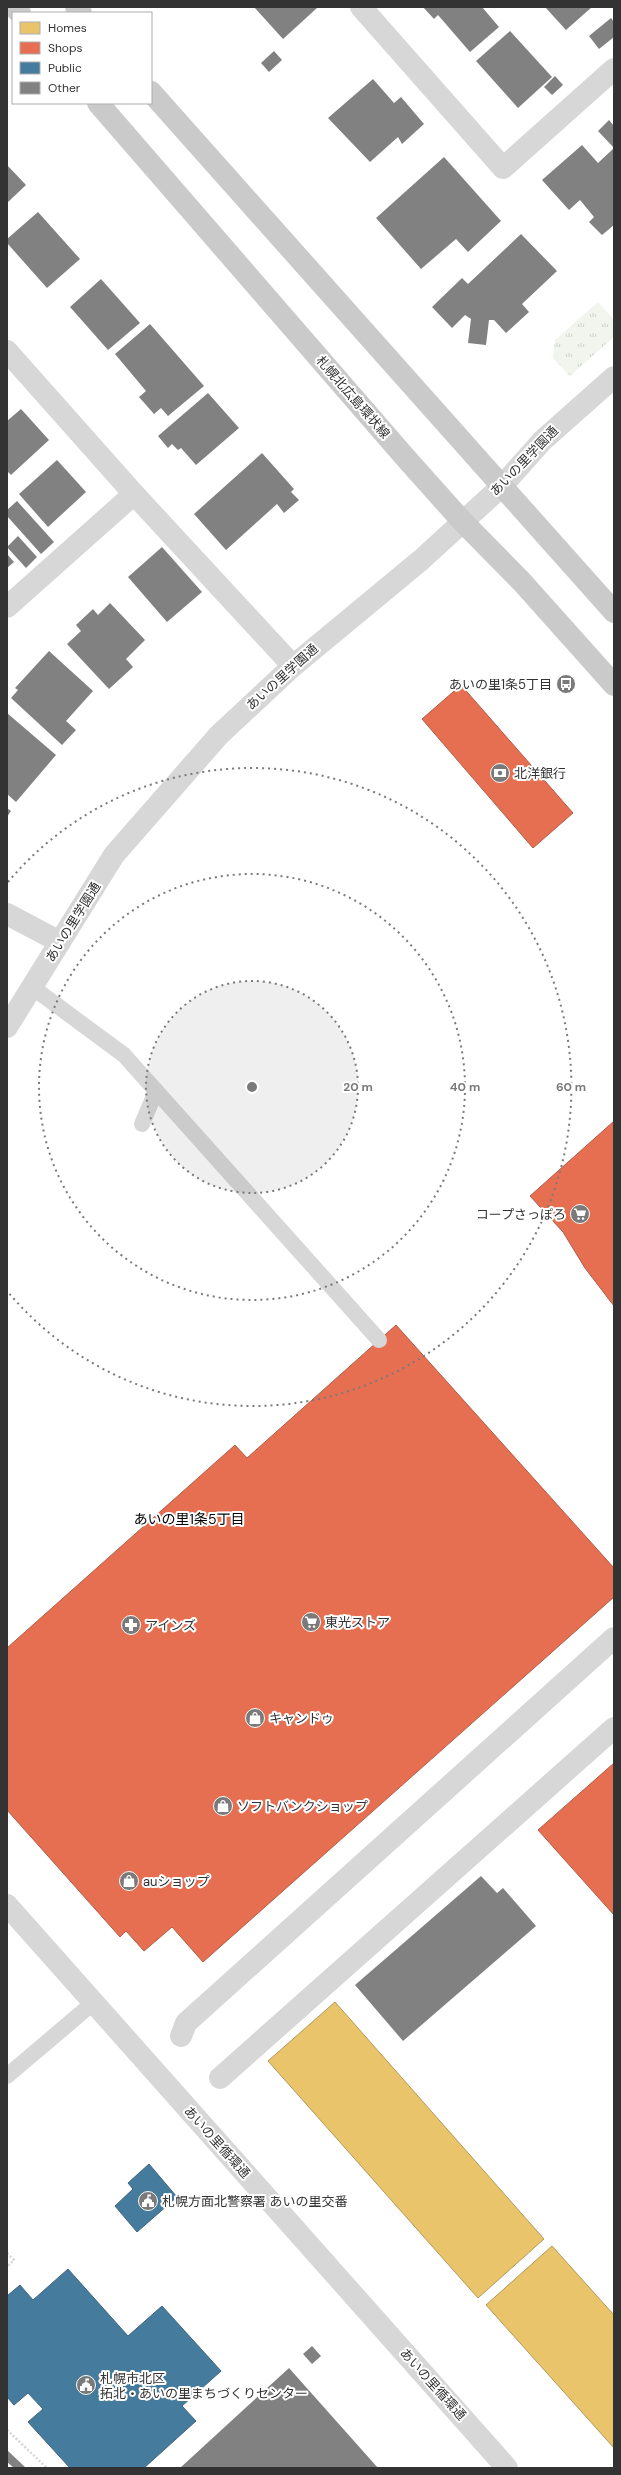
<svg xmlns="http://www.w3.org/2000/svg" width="621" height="2475" viewBox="0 0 621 2475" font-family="'DM Sans','Noto Sans JP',sans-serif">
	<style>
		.grass { fill: url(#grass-tufts) }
		.homes { fill: #e9c46a; stroke: #b2985a }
		.shops { fill: #e76f51; stroke: #b15d48 }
		.public { fill: #457b9d; stroke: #40657d }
		.building { fill: #818181 }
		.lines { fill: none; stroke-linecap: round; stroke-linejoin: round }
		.path { stroke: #d6d6d6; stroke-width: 2.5; stroke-dasharray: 2 2; stroke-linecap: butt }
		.service { stroke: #d7d7d7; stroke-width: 16 }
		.pedestrian { stroke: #d7d7d7; stroke-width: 22 }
		.minor { stroke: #d7d7d7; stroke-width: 22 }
		.tertiary { stroke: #d7d7d7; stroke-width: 22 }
		.primary { stroke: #cacaca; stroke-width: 22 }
		.ring { fill: none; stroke: #7a7a7a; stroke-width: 2; stroke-dasharray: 2 4 }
		.labels { text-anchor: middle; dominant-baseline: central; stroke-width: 4; stroke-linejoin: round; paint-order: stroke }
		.street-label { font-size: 13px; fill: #333; stroke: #fff }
		.poi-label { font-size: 13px; fill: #333; stroke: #fff; text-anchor: start }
		.neighbourhood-label { font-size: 14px; fill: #000; stroke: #fff }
		.centre { fill: #7a7a7a; stroke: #fff; stroke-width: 2 }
		.ring-label { font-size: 12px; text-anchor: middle; font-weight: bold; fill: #7a7a7a; stroke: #fff; stroke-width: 4; stroke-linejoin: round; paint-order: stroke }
	</style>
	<defs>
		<pattern id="grass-tufts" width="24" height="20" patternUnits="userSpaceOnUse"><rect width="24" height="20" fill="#f1f5ed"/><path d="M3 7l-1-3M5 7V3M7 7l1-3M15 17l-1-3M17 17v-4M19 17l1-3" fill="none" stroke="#cfd2cc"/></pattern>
	</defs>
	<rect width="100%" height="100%" fill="#fff"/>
	<path class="grass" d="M598 302 614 320V337L570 376 553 358 555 340Z"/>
	<g class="homes">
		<path d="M335 2002 544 2239 478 2298 268 2061Z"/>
		<path d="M552 2246 614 2315V2448L486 2305Z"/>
	</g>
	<g class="shops">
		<path d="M461 685 573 813 533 848 422 719Z"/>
		<path d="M614 1121V1306L585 1268 563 1232 530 1196Z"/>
		<path d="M396 1325 614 1568V1597L203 1962 172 1927 144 1951 126 1931 120 1937 7 1810V1648L235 1445 247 1458Z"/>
		<path d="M614 1763V1915L538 1830Z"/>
	</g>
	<g class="public">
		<path d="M149 2164 177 2197 137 2232 115 2206 133 2189 128 2183Z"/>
		<path d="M68 2269 128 2336 162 2306 221 2371 182 2406 196 2421 144 2468H70L28 2422 43 2409 28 2393 14 2405 7 2397V2296L20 2285 33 2300Z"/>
	</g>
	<g class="building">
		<path d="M254 7H316L317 8 283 39Z"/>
		<path d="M423 7H482L499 27 470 52 438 15 434 19Z"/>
		<path d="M545 7H592L566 30Z"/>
		<path d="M611 18 614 22V37L599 49 589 36Z"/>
		<path d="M510 31 552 77 518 108 476 61Z"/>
		<path d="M274 51 282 60 269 72 261 63Z"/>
		<path d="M555 76 563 85 552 95 544 87Z"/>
		<path d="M373 79 394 103 401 97 424 124 402 144 398 137 370 162 328 118Z"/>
		<path d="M609 120 614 126V225L602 235 589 222 594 217 580 200 569 210 542 180 582 145 598 163 614 148 598 131Z"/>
		<path d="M444 157 501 221 468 252 456 239 421 269 376 218Z"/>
		<path d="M7 165 26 185 7 203Z"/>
		<path d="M38 212 80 259 47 288 7 243V239Z"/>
		<path d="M521 234 557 271 522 304 529 312 506 333 494 320H489L486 345 468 343 471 319 465 315 452 328 432 307 462 278 468 284Z"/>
		<path d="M101 279 140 323 108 350 70 307Z"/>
		<path d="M150 324 204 386 168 416 161 408 154 414 139 397 146 391 115 354Z"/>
		<path d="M208 393 239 428 196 465 181 448 178 450 172 444 168 448 158 436Z"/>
		<path d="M21 409 49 440 11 475 7 471V421Z"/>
		<path d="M262 453 294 489 291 492 299 500 284 513 277 504 226 550 194 514Z"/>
		<path d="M57 460 86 492 48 527 19 494Z"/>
		<path d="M17 501 54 542 41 554 7 516V510Z"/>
		<path d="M18 536 37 557 26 568 7 547Z"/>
		<path d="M162 547 202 592 167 622 128 577Z"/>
		<path d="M7 554 14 562 7 568Z"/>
		<path d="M110 603 145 640 126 659 133 667 109 689 67 644 81 631 76 625 93 609 98 615Z"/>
		<path d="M49 651 93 691 66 721 76 730 62 745 11 698 18 690 15 688Z"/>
		<path d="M7 713 56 755 16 802 7 794Z"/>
		<path d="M7 808 11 811 7 817Z"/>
		<path d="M481 1876 497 1893 503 1888 536 1926 403 2041 355 1985Z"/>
		<path d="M312 2346 321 2356 312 2364 303 2354Z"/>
		<path d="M289 2368 378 2468H180Z"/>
		<path d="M7 2450 26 2468H14L7 2462Z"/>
	</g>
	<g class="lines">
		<g class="path">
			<path d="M7 2253 14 2260 7 2267"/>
			<path d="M7 2430 47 2468"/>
		</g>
		<g class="service">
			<path d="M32 987 124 1055 379 1340"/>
			<path d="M142 1124 156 1091"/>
			<path d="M7 2076 93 2003"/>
		</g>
		<g class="pedestrian">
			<path d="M181 2036 186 2023 614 1638"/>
			<path d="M220 2078 614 1728"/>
		</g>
		<g class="minor">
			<path d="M361 7 503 168 614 69"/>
			<path d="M7 351 134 494 7 607"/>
			<path d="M134 494 293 666"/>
			<path d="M7 914 60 942"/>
		</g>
		<g class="tertiary">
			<path d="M7 1027 114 855 219 735 293 666 421 560 502 486 542 441 614 377"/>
			<path d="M7 1905 507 2468"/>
		</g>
		<g class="primary">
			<path d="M14 7 20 13"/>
			<path d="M76 7 81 13"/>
			<path d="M151 92 614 612"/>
			<path d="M98 103 404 456 462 521 522 582 614 685"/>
		</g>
	</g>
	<circle cx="252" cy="1087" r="106" fill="#7a7a7a" fill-opacity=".12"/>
	<g class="ring">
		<circle cx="252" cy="1087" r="106"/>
		<circle cx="252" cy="1087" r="213"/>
		<path d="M8 882A319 319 0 1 1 8 1292"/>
	</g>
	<defs>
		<g id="bus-disc" transform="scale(1)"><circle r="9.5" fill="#7a7a7a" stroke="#fff"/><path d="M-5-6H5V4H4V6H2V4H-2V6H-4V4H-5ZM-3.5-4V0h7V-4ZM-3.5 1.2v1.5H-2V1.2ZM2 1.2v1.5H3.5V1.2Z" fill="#fff"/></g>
		<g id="bank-disc" transform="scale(1)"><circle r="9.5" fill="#7a7a7a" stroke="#fff"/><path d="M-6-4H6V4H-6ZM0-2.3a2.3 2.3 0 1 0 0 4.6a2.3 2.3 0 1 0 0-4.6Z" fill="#fff"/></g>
		<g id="supermarket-disc" transform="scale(1)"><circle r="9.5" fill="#7a7a7a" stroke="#fff"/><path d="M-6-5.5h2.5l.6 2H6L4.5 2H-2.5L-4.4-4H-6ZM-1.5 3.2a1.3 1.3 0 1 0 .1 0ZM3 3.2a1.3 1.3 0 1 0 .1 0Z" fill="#fff"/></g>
		<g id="pharmacy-disc" transform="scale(1)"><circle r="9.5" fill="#7a7a7a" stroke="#fff"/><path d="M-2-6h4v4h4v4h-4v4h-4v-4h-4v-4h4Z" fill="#fff"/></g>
		<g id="shop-disc" transform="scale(1)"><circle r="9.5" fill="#7a7a7a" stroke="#fff"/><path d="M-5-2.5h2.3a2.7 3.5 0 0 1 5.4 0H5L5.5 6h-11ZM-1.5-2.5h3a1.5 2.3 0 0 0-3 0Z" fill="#fff"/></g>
		<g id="civic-disc" transform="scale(1)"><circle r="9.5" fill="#7a7a7a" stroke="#fff"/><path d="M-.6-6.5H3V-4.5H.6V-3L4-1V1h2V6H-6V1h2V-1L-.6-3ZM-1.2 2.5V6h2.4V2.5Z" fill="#fff"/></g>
	</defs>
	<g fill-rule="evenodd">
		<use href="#bus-disc" x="566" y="684"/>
		<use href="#bank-disc" x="500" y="773"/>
		<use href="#supermarket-disc" x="580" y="1214"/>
		<use href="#supermarket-disc" x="311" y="1622"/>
		<use href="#pharmacy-disc" x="131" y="1625"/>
		<use href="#shop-disc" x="255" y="1718"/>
		<use href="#shop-disc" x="223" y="1806"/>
		<use href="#shop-disc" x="129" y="1881"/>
		<use href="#civic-disc" x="148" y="2201"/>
		<use href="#civic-disc" x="86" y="2385"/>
	</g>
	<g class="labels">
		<g class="street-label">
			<text transform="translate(353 397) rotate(49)">札幌北広島環状線</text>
			<text transform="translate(524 461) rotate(-46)">あいの里学園通</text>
			<text transform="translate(282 677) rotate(-42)">あいの里学園通</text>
			<text transform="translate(73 922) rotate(-58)">あいの里学園通</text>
			<text transform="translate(217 2142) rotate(48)">あいの里循環通</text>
			<text transform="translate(433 2384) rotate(48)">あいの里循環通</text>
		</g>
		<g class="poi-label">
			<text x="552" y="684" text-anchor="end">あいの里1条5丁目</text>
			<text x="514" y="773">北洋銀行</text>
			<text x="566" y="1214" text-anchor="end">コープさっぽろ</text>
			<text x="325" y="1622">東光ストア</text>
			<text x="145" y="1625">アインズ</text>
			<text x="269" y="1718">キャンドゥ</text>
			<text x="237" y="1806">ソフトバンクショップ</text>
			<text x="143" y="1881">auショップ</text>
			<text x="162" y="2201">札幌方面北警察署 あいの里交番</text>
			<text x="100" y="2378">札幌市北区<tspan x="100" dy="15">拓北・あいの里まちづくりセンター</tspan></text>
		</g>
		<g class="neighbourhood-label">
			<text x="189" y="1519">あいの里1条5丁目</text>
		</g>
	</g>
	<circle cx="252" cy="1087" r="6" class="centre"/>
	<g class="ring-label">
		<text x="358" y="1091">20 m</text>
		<text x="465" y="1091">40 m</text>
		<text x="571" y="1091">60 m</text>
	</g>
	<rect width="621" height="2475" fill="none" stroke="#333333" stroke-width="16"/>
	<rect x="12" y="12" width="140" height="92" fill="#ffffff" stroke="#adadad"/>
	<rect x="20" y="22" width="20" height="12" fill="#e9c46a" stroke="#adadad"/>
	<text x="48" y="32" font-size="12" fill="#333333">Homes</text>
	<rect x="20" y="42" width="20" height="12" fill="#e76f51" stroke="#adadad"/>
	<text x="48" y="52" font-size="12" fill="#333333">Shops</text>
	<rect x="20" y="62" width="20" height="12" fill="#457b9d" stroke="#adadad"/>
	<text x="48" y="72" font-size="12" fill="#333333">Public</text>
	<rect x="20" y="82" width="20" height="12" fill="#818181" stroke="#adadad"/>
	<text x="48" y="92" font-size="12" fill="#333333">Other</text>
</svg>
